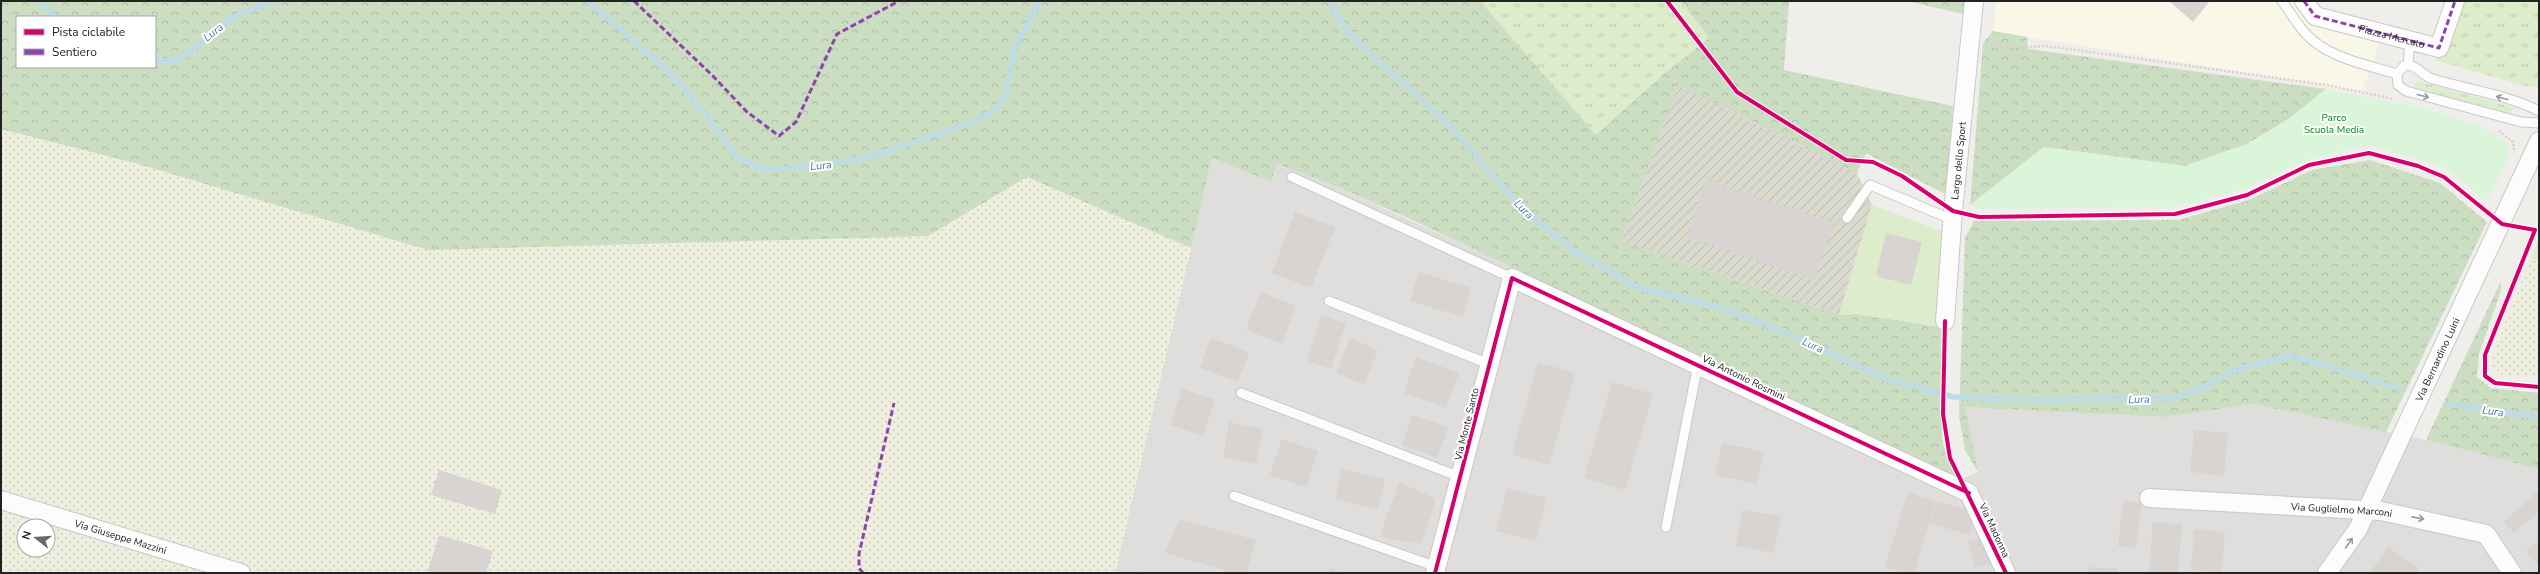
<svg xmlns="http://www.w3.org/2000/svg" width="2540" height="574" font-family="'Nunito Sans',sans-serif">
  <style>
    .residential { fill: #dfdedc }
    .education { fill: #f8f7e8 }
    .construction { fill: url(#construction-furrows) }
    .farmland { fill: url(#farmland-dots); fill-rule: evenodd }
    .grass { fill: url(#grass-tufts) }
    .forest { fill: url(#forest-crowns); fill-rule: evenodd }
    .park { fill: #daf5da }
    .garden { fill: #ddeccb }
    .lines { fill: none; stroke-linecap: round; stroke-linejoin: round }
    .stream { stroke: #bfdbe3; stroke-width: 5.5 }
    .building { fill: #d7d4d2 }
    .lane-casing { stroke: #c9c8c7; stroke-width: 11 }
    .street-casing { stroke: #c9c8c7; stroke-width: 20 }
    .path { stroke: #dccecd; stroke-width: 2.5; stroke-dasharray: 2 2; stroke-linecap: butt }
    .lane { stroke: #fdfcfc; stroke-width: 9 }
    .street { stroke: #fdfcfc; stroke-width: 18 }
    .quiet { stroke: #8e44ad; stroke-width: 3; stroke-dasharray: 6 3; stroke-linecap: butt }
    .cycleway-casing { stroke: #fff; stroke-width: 6 }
    .cycleway { stroke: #d6006c; stroke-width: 4 }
    .oneway { stroke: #9a9a9a }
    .labels { text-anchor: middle; stroke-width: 4; stroke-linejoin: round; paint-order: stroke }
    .street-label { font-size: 10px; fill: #222; stroke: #fff }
    .park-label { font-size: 10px; fill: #0c8416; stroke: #fff }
    .water-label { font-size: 11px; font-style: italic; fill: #4a7aab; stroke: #fff }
  </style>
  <defs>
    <pattern id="construction-furrows" width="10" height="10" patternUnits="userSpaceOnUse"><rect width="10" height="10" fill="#d9d9cd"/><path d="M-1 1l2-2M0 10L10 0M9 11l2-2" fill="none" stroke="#babab0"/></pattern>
    <pattern id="farmland-dots" width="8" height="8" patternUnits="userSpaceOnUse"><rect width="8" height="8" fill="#efefdf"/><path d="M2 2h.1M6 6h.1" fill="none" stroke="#cdcdbf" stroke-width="1.8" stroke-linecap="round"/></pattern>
    <pattern id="grass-tufts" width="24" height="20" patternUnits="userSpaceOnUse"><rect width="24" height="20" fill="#ddeccb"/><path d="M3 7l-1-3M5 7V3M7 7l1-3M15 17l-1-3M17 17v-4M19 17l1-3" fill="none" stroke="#bdcaae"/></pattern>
    <pattern id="forest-crowns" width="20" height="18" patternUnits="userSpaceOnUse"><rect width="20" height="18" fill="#cbdec1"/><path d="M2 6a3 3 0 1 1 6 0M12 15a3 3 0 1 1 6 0" fill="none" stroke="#aebea6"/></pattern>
  </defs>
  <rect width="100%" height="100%" fill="#f0eeeb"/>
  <path class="residential" d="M1212,158L1271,182L1277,164L1328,183L1490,257L1565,294L1959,480L1978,472L1964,407L2163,417L2254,404L2426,440L2539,469V573H1115Z"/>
  <path class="education" d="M1996,1H2304L2315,16L2382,34L2362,92L1993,31Z"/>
  <path class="construction" d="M1678,85L1857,173L1872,205L1839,315L1621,241Z"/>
  <path class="farmland" d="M1,129L135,163L928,236L1027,177L1191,248L1115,573H1ZM24,526H48V550H24Z
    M2531,258L2539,260V378L2495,374L2491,371L2492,357Z"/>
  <path class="grass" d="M1480,1H1681L1709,38L1665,73L1596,136Z
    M2455,1H2539V87L2525,86L2435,60Z
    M2418,81L2512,107L2514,108L2509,113L2416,88L2414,84Z"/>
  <path class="forest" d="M1,1H1480L1596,135L1665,73L1709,38L1681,1H1789L1784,70L1953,106L1947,195L1866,153L1857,173L1678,85L1621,241L1839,315L1858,314L1941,327L1942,437L1946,456L1959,480L1408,218L1328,183L1277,164L1271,182L1212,158L1191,248L1027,177L928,236L428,250L135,163L1,129ZM17,17H155V67H17Z
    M1906,1H1966L1964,14Z
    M1993,31L2027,37L2028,49L2326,89L2290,118L2247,144L2185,166L2044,147L1970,205L1983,43Z
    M2370,160L2440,183L2487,222L2386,432L2254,404L2163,417L1965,407L1978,472L1965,450L1959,416L1965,238L1974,221L2178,220L2249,200L2312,170Z
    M2501,281V290L2479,354L2477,377L2491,388L2539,393V469L2426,440Z"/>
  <path class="park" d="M2326,89C2382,101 2463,109 2509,144V158L2487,202L2446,168L2370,145L2309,159L2243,190L2175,207L1980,209L1970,205L2044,147L2185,166L2247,144L2290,118Z"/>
  <path class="garden" d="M1872,205L1946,233L1941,327L1858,314L1839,315Z
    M2539,239V260L2531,258Z"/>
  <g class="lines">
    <path class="stream" d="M41,1L55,17
      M588,1L665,69L695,101L737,157L757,167L781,169L839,163L880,154L975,121L994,110L1006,94L1015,47L1041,1
      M1331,1L1334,11L1355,40L1447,122L1523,210L1576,252L1639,288L1715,306L1787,333L1886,379L1954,397L2027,400L2173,398L2195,391L2235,370L2289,356L2322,364L2400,389
      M155,61L179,60L230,19L272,1
      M2447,404L2539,417"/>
  </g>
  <path class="building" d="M2169,1H2210L2193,22Z
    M1706,180L1834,223L1815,280L1687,237Z
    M1295,212L1335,227L1311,288L1272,273Z
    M1886,233L1922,242L1911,285L1876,276Z
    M1419,272L1471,288L1463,317L1410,301Z
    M1260,292L1296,306L1282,344L1246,330Z
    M1321,315L1346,323L1331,369L1307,361Z
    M1211,338L1249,352L1238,382L1200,368Z
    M1350,338L1378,350L1364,385L1336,373Z
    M1416,357L1459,373L1446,408L1404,393Z
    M1538,362L1575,373L1549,465L1512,455Z
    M1612,382L1653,394L1625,490L1584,478Z
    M1182,389L1215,400L1203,436L1170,425Z
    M1412,415L1448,427L1437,458L1402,445Z
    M1229,422L1262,429L1256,464L1223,457Z
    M2194,430L2228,433L2224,476L2190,472Z
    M1282,439L1318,451L1306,487L1270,475Z
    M1722,443L1764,452L1757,484L1715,475Z
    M1342,469L1385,479L1378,510L1335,499Z
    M439,470L502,490L495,514L431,495Z
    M1399,482L1436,499L1422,544L1380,537Z
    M1507,488L1547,498L1536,541L1496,531Z
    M2539,490V511L2514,533L2504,522Z
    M1908,492L1936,501L1914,573H1905L1885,567Z
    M1937,501L1976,513L1969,535L1930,523Z
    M2123,501L2142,503L2136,548L2118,546Z
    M1742,510L1781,516L1774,553L1736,546Z
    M1179,519L1256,540L1246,573H1234L1165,553Z
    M2153,522L2182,524L2178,573L2149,572Z
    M2194,529L2225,532L2222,572L2191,570Z
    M439,535L493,551L486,573H427Z
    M1984,537L1992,563L1975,568L1968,542Z
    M2539,541V567L2526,550Z
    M2388,547L2419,568L2416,573H2370Z
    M2089,567L2118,569L2117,573H2088Z
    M1330,568L1345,573H1328Z
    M1137,570L1147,573H1136Z"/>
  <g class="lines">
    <g class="lane-casing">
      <path id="lane" d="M2282,1C2290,12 2297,24 2306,34C2328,58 2367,65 2397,74
        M2408,65L2410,41
        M2539,111C2508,95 2466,89 2433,79C2421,76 2417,63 2404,66L2397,74L2398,85L2406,91L2521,122L2539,123
        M1292,177L1512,278
        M1847,218L1870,185L1953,220
        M1329,301L1489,364
        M1241,393L1460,477
        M1234,496L1437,567
        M1666,527L1698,364"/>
    </g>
    <g class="street-casing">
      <g id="street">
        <path id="s1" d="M2304,1L2315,16L2439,48L2455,1"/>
        <path id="s2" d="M1945,321L1953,211L1974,1"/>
        <path id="s3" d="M2149,498L2381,511L2486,534L2512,573"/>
        <path id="s4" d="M1,500L241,573"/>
        <path d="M1435,573L1512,278L1969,493L2006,573"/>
        <path id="s5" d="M2327,573L2358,529L2539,141"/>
      </g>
    </g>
    <path class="path" d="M1989,38C1998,54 2030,46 2047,46L2327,85L2394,99
      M2499,131L2513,142L2514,150"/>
    <use href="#lane" class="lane"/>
    <use href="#street" class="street"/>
    <path class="quiet" d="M634,1L712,75L746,111L779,136L796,122L837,34L899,1
      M2304,1L2315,16L2439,48L2455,1
      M863,573L859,568V554L894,403"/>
    <g class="cycleway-casing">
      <path id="cycleway" d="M1667,1L1737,92L1846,160L1873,162L1902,176L1953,211L1979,217L2175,214L2247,195L2309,165L2369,153L2418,166L2444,177L2502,224L2535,230L2485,355V376L2495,383L2539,387
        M1945,321L1943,414L1950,458L2006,573
        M1435,573L1512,278L1969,493"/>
    </g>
    <use href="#cycleway" class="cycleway"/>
  </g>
  <defs><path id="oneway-shaft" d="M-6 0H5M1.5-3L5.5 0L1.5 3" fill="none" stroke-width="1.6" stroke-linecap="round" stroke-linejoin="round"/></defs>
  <g class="oneway">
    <use href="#oneway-shaft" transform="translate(2423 96) rotate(15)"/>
    <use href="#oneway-shaft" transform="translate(2502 98) rotate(-165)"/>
    <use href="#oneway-shaft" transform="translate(2418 518) rotate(11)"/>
    <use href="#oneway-shaft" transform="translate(2349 543) rotate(-56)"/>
  </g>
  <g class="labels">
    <g class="street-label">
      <text dy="4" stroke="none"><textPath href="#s1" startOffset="98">Piazza Mercato</textPath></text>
      <text dy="4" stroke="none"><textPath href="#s2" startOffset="161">Largo dello Sport</textPath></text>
      <text dy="4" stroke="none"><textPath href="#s5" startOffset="241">Via Bernardino Luini</textPath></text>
      <text transform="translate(1744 377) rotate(26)" y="4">Via Antonio Rosmini</text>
      <text transform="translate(1466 424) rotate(-76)" y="4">Via Monte Santo</text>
      <text dy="4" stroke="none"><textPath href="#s3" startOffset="193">Via Guglielmo Marconi</textPath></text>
      <text transform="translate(1995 530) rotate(65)" y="4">Via Madonna</text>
      <text dy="4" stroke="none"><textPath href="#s4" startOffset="125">Via Giuseppe Mazzini</textPath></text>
    </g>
    <g class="park-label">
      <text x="2334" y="121">Parco<tspan x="2334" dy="12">Scuola Media</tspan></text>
    </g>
    <g class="water-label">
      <text transform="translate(213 32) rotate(-39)" y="4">Lura</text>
      <text transform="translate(821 165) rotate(-5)" y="4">Lura</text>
      <text transform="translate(1524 209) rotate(44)" y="4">Lura</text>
      <text transform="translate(1813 345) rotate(25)" y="4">Lura</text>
      <text transform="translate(2139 399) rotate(-1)" y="4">Lura</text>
      <text transform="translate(2493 411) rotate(8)" y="4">Lura</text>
    </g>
  </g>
  <rect width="2540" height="574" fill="none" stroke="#222222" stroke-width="4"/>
  <rect x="16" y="16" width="140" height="52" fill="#ffffff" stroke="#a7a7a7"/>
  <rect x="24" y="29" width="20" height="6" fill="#d6006c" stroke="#a7a7a7"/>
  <text x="52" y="36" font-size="12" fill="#222222">Pista ciclabile</text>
  <rect x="24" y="49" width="20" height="6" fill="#8e44ad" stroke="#a7a7a7"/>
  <text x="52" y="56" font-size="12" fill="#222222">Sentiero</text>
  <g transform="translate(36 538) rotate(287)"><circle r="19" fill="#ffffff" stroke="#a7a7a7"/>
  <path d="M0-3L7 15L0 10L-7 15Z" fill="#6a6968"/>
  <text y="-6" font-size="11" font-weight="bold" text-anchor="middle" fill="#222222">N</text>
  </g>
</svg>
